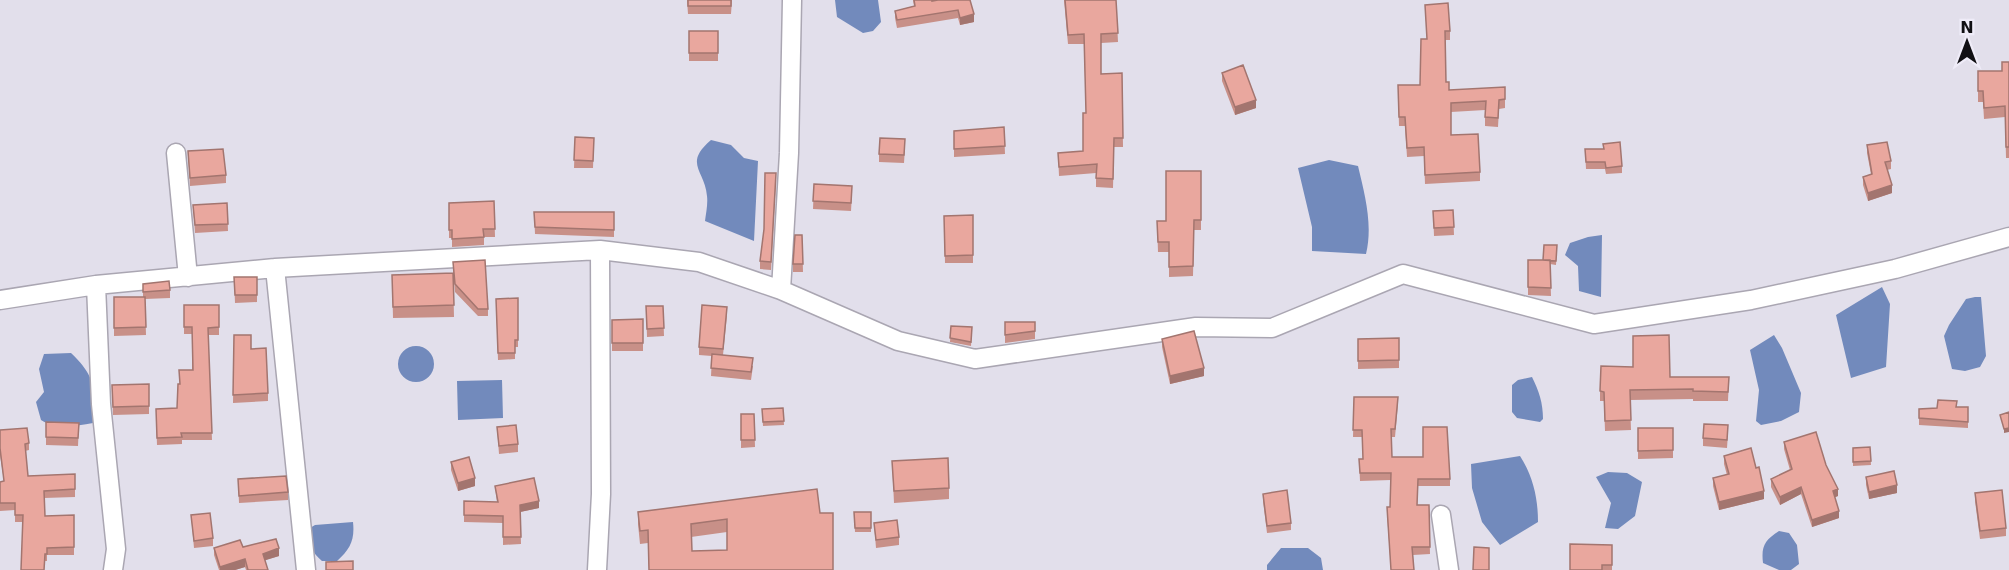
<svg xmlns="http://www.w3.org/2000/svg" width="2009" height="570" font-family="'DejaVu Sans',sans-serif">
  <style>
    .water { fill: #728abc }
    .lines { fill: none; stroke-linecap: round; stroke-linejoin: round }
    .street-casing { stroke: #aaa6b2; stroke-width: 21 }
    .street { stroke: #fff; stroke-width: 18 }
    .wall { fill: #c89088; fill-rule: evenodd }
    .shaded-wall { fill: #a3756f }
    .building { fill: #e9a79e; stroke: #a3756f; stroke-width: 1.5; fill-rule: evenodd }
  </style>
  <rect width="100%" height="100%" fill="#e2dfeb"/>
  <path class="water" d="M835,0H878L881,22L873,31L863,33L837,17Z
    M711,140L731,145L744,158L758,161L754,241L705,221C706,213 708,204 707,196C705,170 683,164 711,140Z
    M1329,160L1358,166C1365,195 1373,225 1366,254L1312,251V227L1298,168Z
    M1602,235L1601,297L1579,291L1578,266L1565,255L1570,243L1588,237Z
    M1882,287L1890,304L1886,367L1851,378L1836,315Z
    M1975,297H1981L1986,356L1980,367L1965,371L1952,369L1944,336L1949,325L1966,299Z
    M1774,335L1782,348L1801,393L1799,412L1781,421L1761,425L1756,421L1759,390L1750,350Z
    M398 364a18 18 0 1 1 36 0a18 18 0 1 1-36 0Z
    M71,353C97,378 95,389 93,423C75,426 57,430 41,420L36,402L44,392L39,369L44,354Z
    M1532,377C1539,391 1543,403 1543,419L1540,422L1517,418L1512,412V385L1518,380Z
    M502,380L503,418L458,420L457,381Z
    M1520,456C1533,476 1538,498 1538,522L1500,545L1482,522L1472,488L1471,464Z
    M1608,472L1627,473L1642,482L1635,516L1618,529L1605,528L1611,503L1596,477Z
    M353,522C355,540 350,549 337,561H322C309,549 309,545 310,528L315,525Z
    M1779,531L1789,533L1797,545L1799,564L1791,570H1779L1763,563C1761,546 1765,540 1779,531Z
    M1281,548H1308L1321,558L1323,570H1267V565Z"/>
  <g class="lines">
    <g class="street-casing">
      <path id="street" d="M176,153L188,277
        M275,268L306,570
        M96,285L101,404L116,549L113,570
        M781,290L789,153L792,0
        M0,300L96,285L275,268L600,250L699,262L781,290L898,341L975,359L1196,327L1272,328L1403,274L1594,324L1751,300L1895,269L2009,237
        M1441,515L1449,570
        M597,570L601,494L600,250"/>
    </g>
    <use href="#street" class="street"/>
  </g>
  <path class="wall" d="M687,0H732L731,14H688Z
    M913,0H932V1L970,0L974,22L960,25L958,18L897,28L895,18V11L914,6Z
    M1064,0H1116L1118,42L1101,43V74L1122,73L1123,147H1114L1113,188L1096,187V173L1059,176L1058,153L1083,151L1086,113L1084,44H1068Z
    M1425,5L1450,31V40H1445L1446,82L1449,90L1505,99V108L1499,109L1498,127L1485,126V110L1451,112V135L1480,172V181L1425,184L1424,156L1407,157L1405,126H1399L1398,85H1420L1427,39Z
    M689,31H718V61H689Z
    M2009,62V158H2006L2005,117L1984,119L1983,102H1978V71H2002Z
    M1222,73L1256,108L1235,115L1222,81Z
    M1004,127L1005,154L954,157V131Z
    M575,137L594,138L593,168H574Z
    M1867,145L1891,161V169L1887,170L1892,193L1868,201L1863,185V177L1871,174L1867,153Z
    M905,147L904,163L879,162V154Z
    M1585,149H1603L1622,166V173L1606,174L1605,169H1586Z
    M188,151L226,175V183L190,186Z
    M1201,171V230H1194L1193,276L1169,277V252H1158L1157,221H1166Z
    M776,181L771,270L760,269V261Z
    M814,184L852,194L851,211L813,209Z
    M494,201L495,237H484V245L452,247V238H449V203Z
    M227,203L228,231L195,233L193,205Z
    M1453,210L1454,235L1434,236L1433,211Z
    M534,212H614V237L535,234Z
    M973,215V263H945L944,216Z
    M802,235L803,272H793V264Z
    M1557,245L1556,265L1550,264L1551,296L1528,295V260H1543Z
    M453,269L488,309V316H478L455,292Z
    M453,273L454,317L393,318L392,275Z
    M234,277H257V302L235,303Z
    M143,284L170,290V298L145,299L146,335L114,336V297H143Z
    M518,298V347H515V359L498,360L496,299Z
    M184,305H219V335H208L212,440H182V444L157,445L156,417L177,408L192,370V334H184Z
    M646,306H663L664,336L647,337Z
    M727,315L723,355L753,366L751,380L711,376L712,356L699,355V347Z
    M643,319V351H612V320Z
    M1005,322H1035V339L1005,343Z
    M951,326L972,327L971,346L950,342Z
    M234,335L251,349L268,393V401L233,403Z
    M1399,338V368L1358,369V339Z
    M1162,339L1204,376L1170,384L1162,347Z
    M1670,377H1729L1728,401H1693V399L1630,400L1631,430L1605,431L1604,401H1600V391Z
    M149,384V414L113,415L112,385Z
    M1354,397L1398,404L1395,437H1392V457L1450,479V486H1418L1417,505H1429L1430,554L1413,555L1414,570H1391L1387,514V507H1390L1391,480L1360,481L1359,459H1363L1362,437H1353Z
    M1968,407V428L1919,425V409Z
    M783,408L784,425L763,426L762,409Z
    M741,414H754L755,447L741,448Z
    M46,422L79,423L78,446L46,445Z
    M497,427L518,444V452L499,454Z
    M1638,428H1673V458L1638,459Z
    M0,430L29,443V450L25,451L28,476L75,474V497L44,498L45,516L74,515V555H47V561H45L23,522H15V510L0,511V482L4,481L0,455Z
    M1728,433L1727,448L1703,446V438Z
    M1784,442L1826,465L1838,496L1835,497L1839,518L1812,527L1801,494L1780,505L1771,487V479L1790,470L1784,449Z
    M1870,447L1871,465L1853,466V448Z
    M1724,456L1764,499L1719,510L1713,486V478L1727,475L1724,464Z
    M892,461L949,488V499L894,503Z
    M451,462L475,486L458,491L451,470Z
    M1866,477L1897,493L1869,499L1866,485Z
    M238,479L288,492V500L239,503Z
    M495,486L539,508L520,512L521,544L503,545V523L464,522V501L497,502Z
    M1975,493L2006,528V536L1980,539L1975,501Z
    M1263,494L1291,523V530L1267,533L1263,501Z
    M638,512L820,513L833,570H649L648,543L640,544L638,524ZM727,532V550L692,551L691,537Z
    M854,512H871V532H855Z
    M191,515L213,538V546L194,548Z
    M874,523L899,537V545L876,548Z
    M1612,545V570H1570Z
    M243,547L279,556L265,560L268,570H246L245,567L235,570H219L214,555V548Z"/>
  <path class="shaded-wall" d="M974,14V22L960,25V18Z
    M1256,100V108L1235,115V107Z
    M1892,185V193L1868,201V193Z
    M1204,368V376L1170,384V376Z
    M2009,428V432L2004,433V429Z
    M475,478V486L458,491V483Z
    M1897,485V493L1869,499V492Z
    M1801,487V494L1780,505V497Z
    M1838,489V496L1833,498V491Z
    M1764,491V499L1719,510V502Z
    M539,501V508L520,512V505Z
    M1839,511V518L1812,527V520Z
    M279,548V556L263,561V554Z
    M245,559V567L235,570H220V567Z"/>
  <path class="building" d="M688,0H731V6H688Z
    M914,0H932V1L938,0H970L974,14L960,18L958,10L897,20L895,11L915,6Z
    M1065,0H1116L1118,33L1101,34V74L1122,73L1123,138H1114L1113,179L1096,178L1097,164L1059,167L1058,153L1083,151V113H1086L1084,34L1068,35Z
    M1448,3L1450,31H1445L1446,82H1449V90L1505,87V99L1499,100L1498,118L1485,117L1486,101L1451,103V135L1478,134L1480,172L1425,175L1424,147L1407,148L1405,117H1399L1398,85H1420L1421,39H1427L1425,5Z
    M689,31H718V53H689Z
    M2002,62H2009V147H2006L2005,106L1984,108L1983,91H1978V71H2002Z
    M1243,65L1256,100L1235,107L1222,73Z
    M1004,127L1005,146L954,149V131Z
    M575,137L594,138L593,161L574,160Z
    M880,138L905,139L904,155L879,154Z
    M1620,142L1622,166L1606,168L1605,162H1586L1585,149H1604L1603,144Z
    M1887,142L1891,161L1885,162L1892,185L1868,193L1863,177L1872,174L1867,145Z
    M223,149L226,175L190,178L188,151Z
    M1166,171H1201V220H1194L1193,266L1169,267V242H1158L1157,221H1166Z
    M765,173H776L771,262L760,261L764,229Z
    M814,184L852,186L851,203L813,201Z
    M494,201L495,229H483L484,237L452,239V230H449V203Z
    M227,203L228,224L195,225L193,205Z
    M1453,210L1454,227L1434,228L1433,211Z
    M534,212H614V230L535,227Z
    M973,215V255L945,256L944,216Z
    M795,235H802L803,264H793Z
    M1544,245H1557L1556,261L1543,260Z
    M485,260L488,309H478L455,284L453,262Z
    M1528,260H1550L1551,288L1528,287Z
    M453,273L454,305L393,307L392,275Z
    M234,277H257V295H235Z
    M169,281L170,290L143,292V284Z
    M114,297H145L146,327L114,328Z
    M518,298V340H515V353H498L496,299Z
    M184,305H219V327L208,328L212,433H181L182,437L157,438L156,409L177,408L178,384H180L179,370H193L192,327H184Z
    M702,305L727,307L723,349L699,347Z
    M646,306H663L664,328L647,329Z
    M643,319V343H612V320Z
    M1005,322H1035V331L1005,335Z
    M951,326L972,327L971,342L950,338Z
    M1194,331L1204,368L1170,376L1162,339Z
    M234,335H251V349L266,348L268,393L233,395Z
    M1669,335L1670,377H1729L1728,392L1693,391V389L1630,390L1631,420L1605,421L1604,392L1600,391L1601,366L1633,367V336Z
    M1399,338V360L1358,361V339Z
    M712,354L753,358L751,372L711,368Z
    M149,384V406L113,407L112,385Z
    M1354,397H1398L1395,429H1391L1392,457H1423V427H1447L1450,479H1418L1417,505H1429L1430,547H1412L1414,570H1391L1387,507H1390L1391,473H1360L1359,459H1363L1362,430H1353Z
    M1938,400L1957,401L1956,407H1968V422L1919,418V409L1937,408Z
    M783,408L784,421L763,422L762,409Z
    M2009,412V428L2004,429L2000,415Z
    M741,414H754L755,440H741Z
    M46,422L79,423L78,438L46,437Z
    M1704,424L1728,425L1727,440L1703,438Z
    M516,425L518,444L499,446L497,427Z
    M27,428L29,443L25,444L28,476L75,474V489L44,491L45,516L74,515V547L47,548V554H45L44,570H21L23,515H15V503H0V482L4,481L0,448V430Z
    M1638,428H1673V450L1638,451Z
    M1816,432L1826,465L1838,489L1833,491L1839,511L1812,520L1801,487L1780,497L1771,479L1792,469L1784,442Z
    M1870,447L1871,461L1853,462V448Z
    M1751,448L1756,468L1759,467L1764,491L1719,502L1713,478L1729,474L1724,456Z
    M469,457L475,478L458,483L451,462Z
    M948,458L949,488L894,491L892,461Z
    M1894,471L1897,485L1869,492L1866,477Z
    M286,476L288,492L239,496L238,479Z
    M534,478L539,501L520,505L521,537H503V516L464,515V501L498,502L495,486Z
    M817,489L820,513H833V570H649L648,530L640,531L638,512ZM727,519V550L692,551L691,524Z
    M1287,490L1291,523L1267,526L1263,494Z
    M2002,490L2006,528L1980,531L1975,493Z
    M854,512H871V528H855Z
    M210,513L213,538L194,541L191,515Z
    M897,520L899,537L876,540L874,523Z
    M276,539L279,548L263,554L268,570H248L245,559L220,567L214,548L240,540L243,547Z
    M1570,544L1612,545V565H1602V570H1570Z
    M1474,547L1489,548V570H1473Z
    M353,561V570H326V562Z"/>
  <g transform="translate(1967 42)" stroke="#efecf8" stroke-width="4.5" paint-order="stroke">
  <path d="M0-4.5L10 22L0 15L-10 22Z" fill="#111014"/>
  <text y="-9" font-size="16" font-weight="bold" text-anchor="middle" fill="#111014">N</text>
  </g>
</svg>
